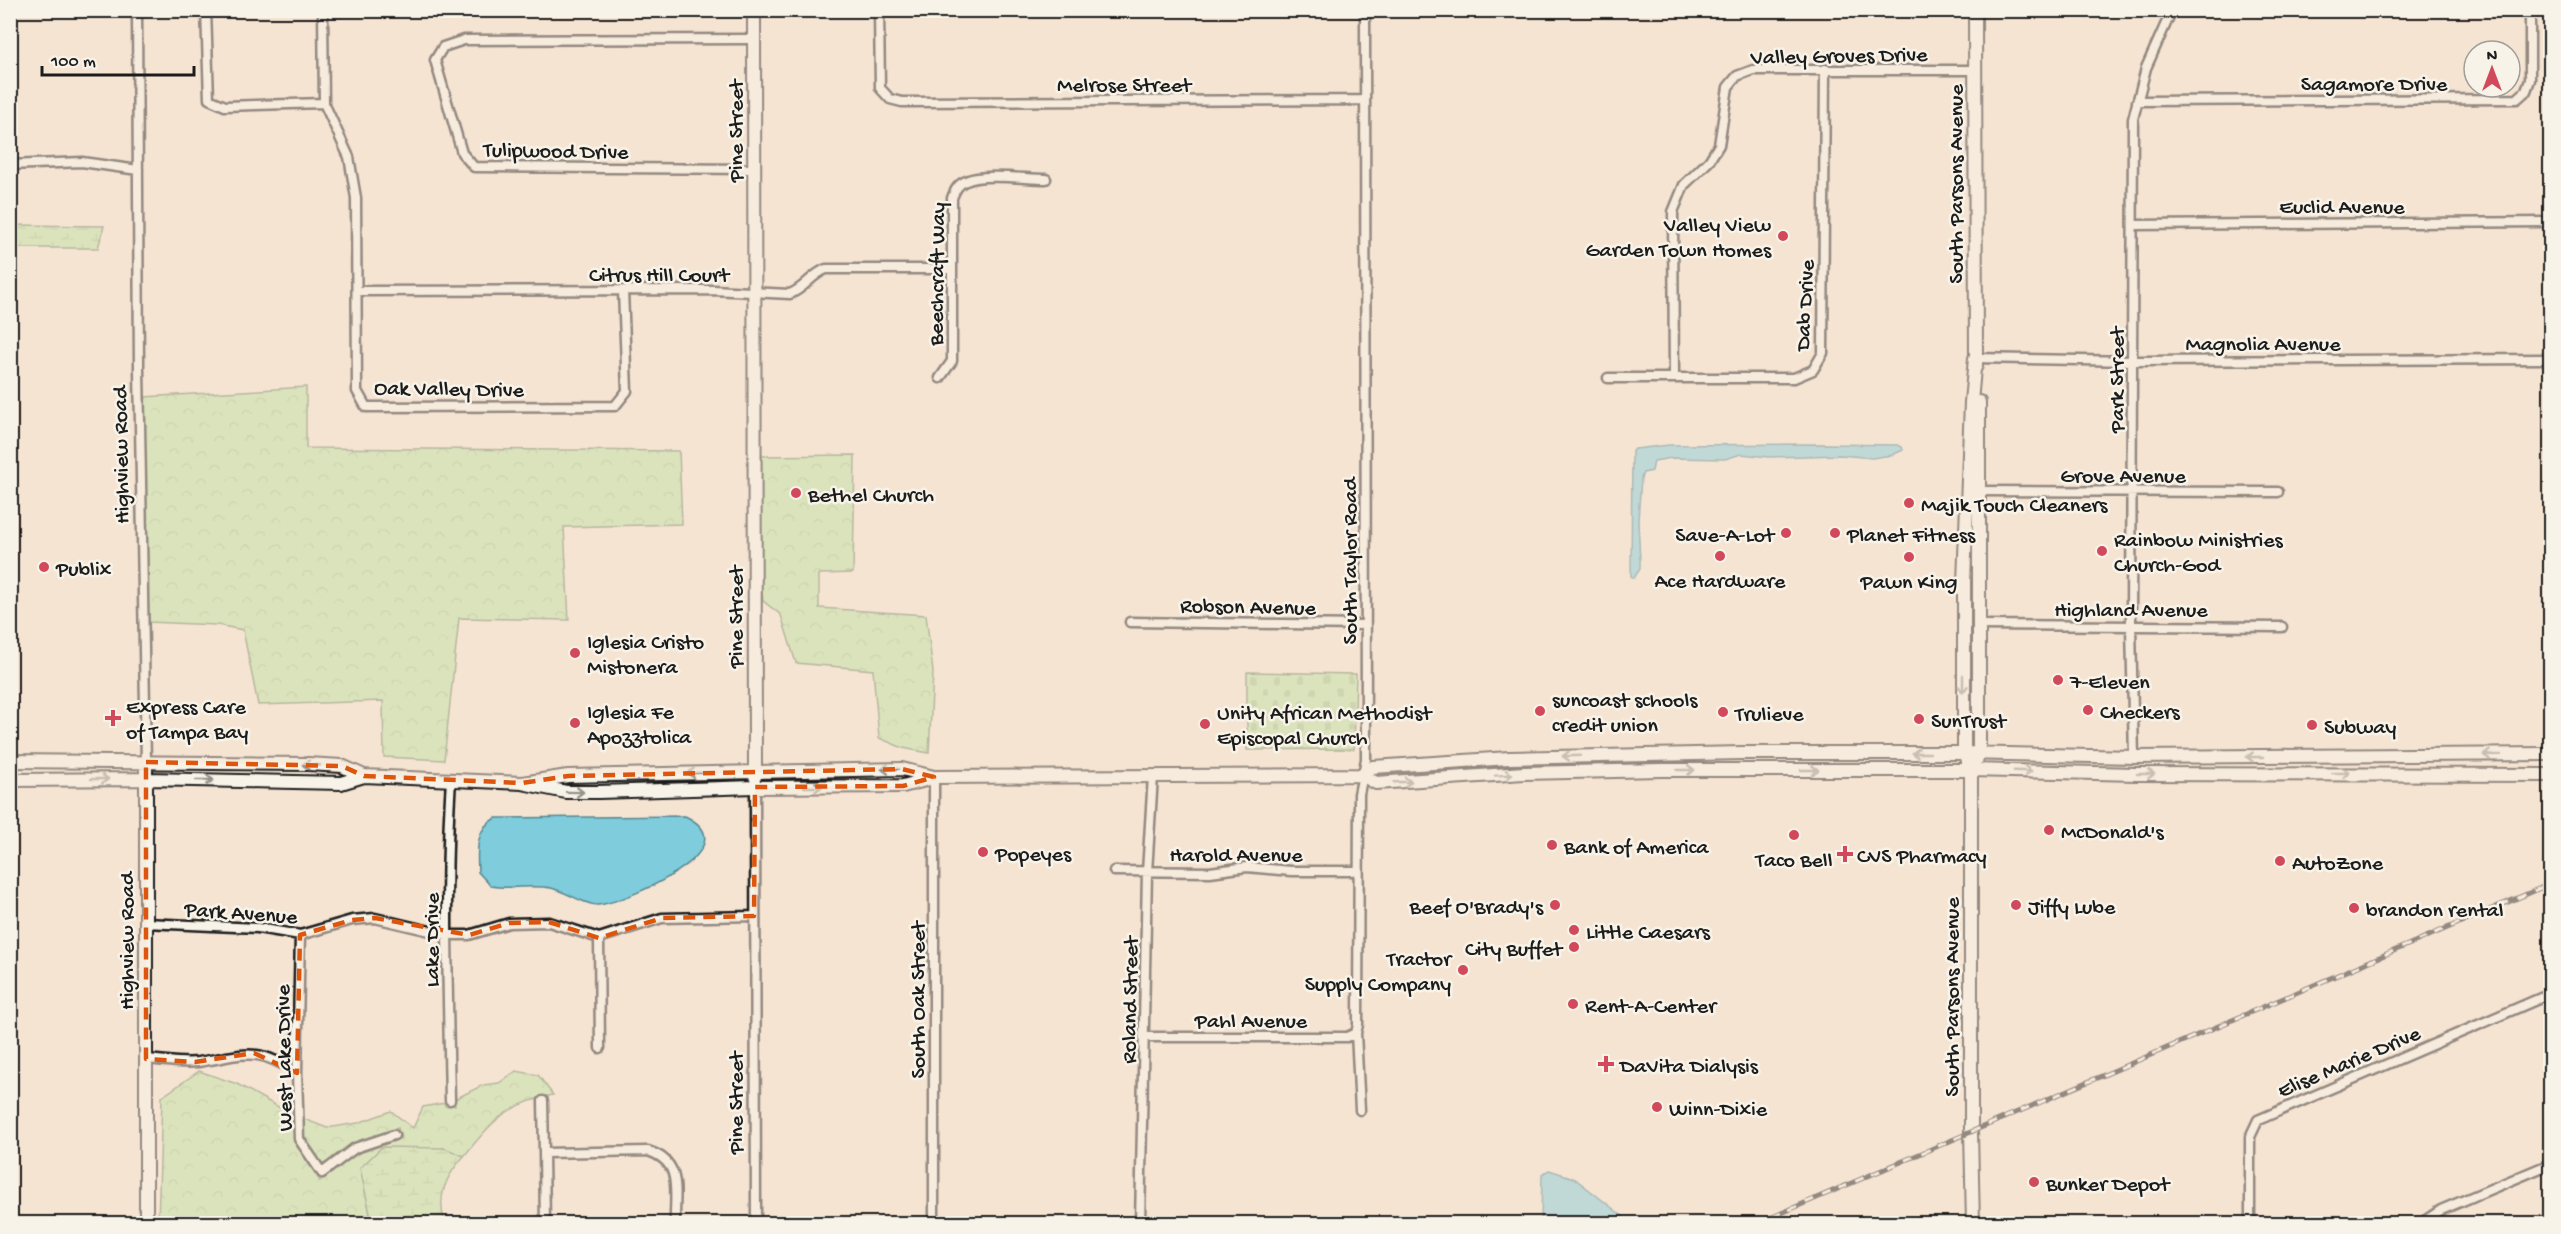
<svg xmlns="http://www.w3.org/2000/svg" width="2561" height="1234" font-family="'Gochi Hand',sans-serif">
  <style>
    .forest { fill: url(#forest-crowns); stroke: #6b805e; stroke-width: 1.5 }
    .wetland { fill: url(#wetland-marsh); stroke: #6b805e; stroke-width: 1.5 }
    .cemetery { fill: url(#cemetery-stones); stroke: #6b805e; stroke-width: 1.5 }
    .water { fill: #7eccdc; stroke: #57868f; stroke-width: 1.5 }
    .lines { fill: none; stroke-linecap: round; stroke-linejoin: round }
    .street-casing { stroke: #1c1c1c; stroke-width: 13 }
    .secondary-casing { stroke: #1c1c1c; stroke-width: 16 }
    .street { stroke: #f7f3e8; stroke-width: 8 }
    .secondary { stroke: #f7f3e8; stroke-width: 12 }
    .rail-casing { stroke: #1c1c1c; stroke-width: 5 }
    .rail { stroke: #f7f3e8; stroke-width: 3; stroke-dasharray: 9; stroke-linecap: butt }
    .oneway { stroke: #94928c }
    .marked { fill: none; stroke: #de560d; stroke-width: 4.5; stroke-dasharray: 12 8; stroke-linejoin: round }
    .poi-dot { fill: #d1495b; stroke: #f7f3e8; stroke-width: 2 }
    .labels { text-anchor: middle; stroke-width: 5; stroke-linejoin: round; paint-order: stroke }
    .street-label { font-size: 22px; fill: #1c1c1c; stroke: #f7f3e8 }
    .poi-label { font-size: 22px; fill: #1c1c1c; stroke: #f7f3e8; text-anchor: start }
  </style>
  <defs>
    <pattern id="forest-crowns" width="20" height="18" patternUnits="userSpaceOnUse" patternTransform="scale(1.5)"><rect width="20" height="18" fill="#bae3a0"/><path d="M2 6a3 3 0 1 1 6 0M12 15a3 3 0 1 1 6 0" fill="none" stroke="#9fc289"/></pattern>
    <pattern id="wetland-marsh" width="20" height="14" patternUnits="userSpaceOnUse" patternTransform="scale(1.5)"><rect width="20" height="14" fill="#bae3a0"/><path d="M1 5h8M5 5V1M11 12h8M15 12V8" fill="none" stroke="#9fc289"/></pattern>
    <pattern id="cemetery-stones" width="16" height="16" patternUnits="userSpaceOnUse" patternTransform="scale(1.5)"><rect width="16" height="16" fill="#bae3a0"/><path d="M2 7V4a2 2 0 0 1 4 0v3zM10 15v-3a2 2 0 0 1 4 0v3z" fill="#9fc289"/></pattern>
  </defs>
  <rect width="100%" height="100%" fill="#f6e4d3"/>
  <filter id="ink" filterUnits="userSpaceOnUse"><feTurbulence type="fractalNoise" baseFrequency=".0167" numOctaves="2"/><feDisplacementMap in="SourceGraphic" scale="12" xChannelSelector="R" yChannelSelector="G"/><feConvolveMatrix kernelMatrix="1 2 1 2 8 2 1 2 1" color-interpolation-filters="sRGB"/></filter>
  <g filter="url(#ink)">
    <path class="forest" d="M306,387V448L679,451L682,524L564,527L569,620L459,618L444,760L384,757L383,701L258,705L243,630L217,625L148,622L144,397Z
      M855,455L853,573L819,574V608L926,615L933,672L929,753L903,748L879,738L873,670L796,663L781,615L763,601L761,583V456Z
      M199,1071L237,1084L293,1115L295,1142L320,1181L357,1154L401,1138L398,1128L353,1143L323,1165L304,1137V1119L327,1128L358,1123L391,1111L413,1128L423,1107L445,1103V1106L455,1105V1099L483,1085L499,1083L516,1071L538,1075L553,1095C505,1105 494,1120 464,1156L444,1148L360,1168L370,1213L364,1223L158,1224L162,1097Z"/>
    <path class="wetland" d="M11,225L104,226L98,248H11Z
      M382,1147L444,1148L464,1156C446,1176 436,1197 445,1223H364L370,1213L360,1168Z"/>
    <path class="cemetery" d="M1247,672L1356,674L1354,749L1247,750Z"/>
    <path class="water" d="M1823,444L1898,445L1902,447L1903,450L1892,455L1872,458L1841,455L1768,457L1741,454L1725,459L1672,458L1654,461L1652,471L1643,473L1641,478L1638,520L1640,561V569L1634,578L1631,576L1632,451L1635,449L1669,445Z
      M685,816C753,848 626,902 598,905C586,906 565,891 551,888C531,884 510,890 491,886L478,872C477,852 475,827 496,818Z
      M1549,1170L1574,1178L1625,1218L1624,1223H1541L1542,1174Z"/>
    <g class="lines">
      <g class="street-casing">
        <path id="street" d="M137,10L139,369L146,762
          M206,10L209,99L225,106L324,103
          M323,10L324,103L349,157L356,198L357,391L366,407L615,406L627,391L623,291
          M879,10L880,88L890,99L902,102L1365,100
          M754,39L464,40L443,47L435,60L462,153L474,167L755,169
          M2137,101L2517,99L2526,91L2530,80V10
          M10,165L82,162L138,170
          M2133,225L2550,222
          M358,291L713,290L790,294C805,288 811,275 826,269H952
          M1975,358L2133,361L2550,359
          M940,378L952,361V198C955,190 958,184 966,181C985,173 1025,179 1046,179
          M1608,378H1794L1813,370L1823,353L1825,69
          M1674,378L1673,212L1684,185L1709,161L1719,145L1728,87L1737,76L1753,70H1975
          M1974,491L2278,492
          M1130,622L1366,625
          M1981,625L2282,627
          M2134,757L2131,627L2133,119L2146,68L2172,10
          M934,777V1224
          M755,787L756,1224
          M1114,871L1210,872L1247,867L1291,871H1358
          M145,923L258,928L300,935L352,920L375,918L447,935H469L509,923L549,922L599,938L662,918L754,916
          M300,935L297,1073L299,1139L322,1173L355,1148L394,1135
          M599,938L600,1048
          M1146,1037H1347L1356,1033
          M146,1059C162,1060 181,1064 198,1062C245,1055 254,1045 297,1073
          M450,1100C448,993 444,886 451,780
          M543,1101L544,1153
          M1360,1110L1356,1033L1358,1025L1359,794L1366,759L1365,10
          M545,1224L544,1153L648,1151C684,1162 674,1193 675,1224
          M1140,1224L1147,872L1153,776
          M2250,1224V1137L2258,1120L2550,994
          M2420,1224L2441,1210L2550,1164"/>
      </g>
      <g class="secondary-casing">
        <path id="secondary" d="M754,10L755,777
          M1975,10L1976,366
          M1977,759L1979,753V402
          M10,761L308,764L342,766L364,776
          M1362,775L1373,767L1509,758L1742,753H1964L2134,757L2550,754
          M10,780L147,779L341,783L364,776L522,783L566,792H599L755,787L903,786L933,778
          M522,783L568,776L902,769L934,777L1362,775L1376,783L1524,773L1661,770H1971L2136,774L2550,775
          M146,1224V762
          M1973,1224L1971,1131V770L1964,753V582L1971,402L1975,358"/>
      </g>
      <use href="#street" class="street"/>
      <use href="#secondary" class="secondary"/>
      <g class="rail-casing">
        <path id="rail" d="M1756,1224L2550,884"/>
      </g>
      <use href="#rail" class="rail"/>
    </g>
    <defs><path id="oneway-shaft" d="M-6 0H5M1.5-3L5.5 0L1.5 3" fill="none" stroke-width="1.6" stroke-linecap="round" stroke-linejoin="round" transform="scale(1.5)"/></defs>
    <g class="oneway">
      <use href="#oneway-shaft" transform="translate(1963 684) rotate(90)"/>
      <use href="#oneway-shaft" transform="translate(1921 753) rotate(180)"/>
      <use href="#oneway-shaft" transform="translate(2492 755) rotate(179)"/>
      <use href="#oneway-shaft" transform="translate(1571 756) rotate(178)"/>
      <use href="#oneway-shaft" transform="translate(2255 757) rotate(180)"/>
      <use href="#oneway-shaft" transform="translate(311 765) rotate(-178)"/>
      <use href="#oneway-shaft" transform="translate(890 769) rotate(179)"/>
      <use href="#oneway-shaft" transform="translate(1686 770)"/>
      <use href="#oneway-shaft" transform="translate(1810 770)"/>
      <use href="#oneway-shaft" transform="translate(2023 771) rotate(2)"/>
      <use href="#oneway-shaft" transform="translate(696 773) rotate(178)"/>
      <use href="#oneway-shaft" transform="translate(2341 773)"/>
      <use href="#oneway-shaft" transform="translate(2146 774)"/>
      <use href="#oneway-shaft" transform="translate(1504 775) rotate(-4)"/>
      <use href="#oneway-shaft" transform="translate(100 779)"/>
      <use href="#oneway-shaft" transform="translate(205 780)"/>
      <use href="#oneway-shaft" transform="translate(1403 782) rotate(-2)"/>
      <use href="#oneway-shaft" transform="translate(813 787)"/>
      <use href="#oneway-shaft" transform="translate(575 792) rotate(1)"/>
    </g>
  </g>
  <path d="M0 0H2561V1234H0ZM146,762L342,766L364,776L522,783L568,776L902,769L934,777L903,786L755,787L754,916L662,918L599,938L549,922L509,923L469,935L375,918L352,920L300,935L297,1073L254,1053L195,1062L146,1059Z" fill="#f6e4d3" fill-opacity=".55" fill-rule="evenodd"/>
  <path class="marked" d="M146,762L342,766L364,776L522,783L568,776L902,769L934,777L903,786L755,787L754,916L662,918L599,938L549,922L509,923L469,935L375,918L352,920L300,935L297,1073L254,1053L195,1062L146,1059Z"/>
  <g class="poi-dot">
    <circle cx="1783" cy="236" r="6"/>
    <circle cx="796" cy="493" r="6"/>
    <circle cx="1909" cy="503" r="6"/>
    <circle cx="1786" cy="533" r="6"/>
    <circle cx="1835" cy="533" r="6"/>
    <circle cx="2102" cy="551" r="6"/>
    <circle cx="1720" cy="556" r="6"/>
    <circle cx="1909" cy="557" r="6"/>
    <circle cx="44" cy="567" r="6"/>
    <circle cx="575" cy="653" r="6"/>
    <circle cx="2058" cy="680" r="6"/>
    <circle cx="2088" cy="710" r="6"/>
    <circle cx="1540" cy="711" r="6"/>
    <circle cx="1723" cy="712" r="6"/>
    <path d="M110 709h6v6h6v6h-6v6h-6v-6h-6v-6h6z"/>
    <circle cx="1919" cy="719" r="6"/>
    <circle cx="575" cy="723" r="6"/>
    <circle cx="1205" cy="724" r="6"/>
    <circle cx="2312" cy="725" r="6"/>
    <circle cx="2049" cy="830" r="6"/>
    <circle cx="1794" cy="835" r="6"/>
    <circle cx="1552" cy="845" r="6"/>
    <circle cx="983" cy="852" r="6"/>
    <path d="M1842 845h6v6h6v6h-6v6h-6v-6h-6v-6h6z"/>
    <circle cx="2280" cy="861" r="6"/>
    <circle cx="1555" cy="905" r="6"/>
    <circle cx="2016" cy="905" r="6"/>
    <circle cx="2354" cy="908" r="6"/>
    <circle cx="1574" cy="930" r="6"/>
    <circle cx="1574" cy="947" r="6"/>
    <circle cx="1463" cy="970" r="6"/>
    <circle cx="1573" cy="1004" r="6"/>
    <path d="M1603 1055h6v6h6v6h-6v6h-6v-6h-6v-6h6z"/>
    <circle cx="1657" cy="1107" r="6"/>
    <circle cx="2034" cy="1182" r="6"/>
  </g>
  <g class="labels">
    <g class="street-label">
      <text transform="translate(1839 54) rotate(-1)" y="8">Valley Groves Drive</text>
      <text x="2374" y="90">Sagamore Drive</text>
      <text x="1124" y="91">Melrose Street</text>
      <text transform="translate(734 131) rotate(-90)" y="8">Pine Street</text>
      <text transform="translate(556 149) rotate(1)" y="8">Tulipwood Drive</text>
      <text transform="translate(1954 184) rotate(-90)" y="8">South Parsons Avenue</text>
      <text x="2342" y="213">Euclid Avenue</text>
      <text x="659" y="281">Citrus Hill Court</text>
      <text transform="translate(935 274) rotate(-89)" y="8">Beechcraft Way</text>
      <text transform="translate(1803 305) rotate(-87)" y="8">Dab Drive</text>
      <text x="2263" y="350">Magnolia Avenue</text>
      <text transform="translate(2115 380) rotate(-90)" y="8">Park Street</text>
      <text transform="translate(449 387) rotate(1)" y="8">Oak Valley Drive</text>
      <text transform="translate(119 455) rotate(-91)" y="8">Highview Road</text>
      <text x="2123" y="482">Grove Avenue</text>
      <text transform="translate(1348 561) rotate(-90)" y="8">South Taylor Road</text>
      <text transform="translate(1248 605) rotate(1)" y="8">Robson Avenue</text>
      <text x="2131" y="616">Highland Avenue</text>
      <text transform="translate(734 617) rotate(-90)" y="8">Pine Street</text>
      <text x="1236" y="861">Harold Avenue</text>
      <text transform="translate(241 911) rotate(4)" y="8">Park Avenue</text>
      <text transform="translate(430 940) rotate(-90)" y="8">Lake Drive</text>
      <text transform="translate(125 941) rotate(-90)" y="8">Highview Road</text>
      <text transform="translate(1950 997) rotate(-90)" y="8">South Parsons Avenue</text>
      <text transform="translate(916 1000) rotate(-90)" y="8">South Oak Street</text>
      <text transform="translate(1128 1000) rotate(-89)" y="8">Roland Street</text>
      <text x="1251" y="1027">Pahl Avenue</text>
      <text transform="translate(282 1058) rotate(-91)" y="8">West Lake Drive</text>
      <text transform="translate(2348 1060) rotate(-23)" y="8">Elise Marie Drive</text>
      <text transform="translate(734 1103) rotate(-90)" y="8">Pine Street</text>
    </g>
    <g class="poi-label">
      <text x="1771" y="231" text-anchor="end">Valley View<tspan x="1771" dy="25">Garden Town Homes</tspan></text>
      <text x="808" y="501">Bethel Church</text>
      <text x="1921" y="511">Majik Touch Cleaners</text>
      <text x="1774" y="541" text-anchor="end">Save-A-Lot</text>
      <text x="1847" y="541">Planet Fitness</text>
      <text x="2114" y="546">Rainbow Ministries<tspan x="2114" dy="25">Church-God</tspan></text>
      <text x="56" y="575">Publix</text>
      <text x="1720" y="587" text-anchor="middle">Ace Hardware</text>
      <text x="1909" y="588" text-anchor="middle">Pawn King</text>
      <text x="587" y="648">Iglesia Cristo<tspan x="587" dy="25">Mistonera</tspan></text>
      <text x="2070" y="688">7-Eleven</text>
      <text x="1552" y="706">suncoast schools<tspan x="1552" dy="25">credit union</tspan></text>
      <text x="126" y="713">Express Care<tspan x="126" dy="25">of Tampa Bay</tspan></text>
      <text x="587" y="718">Iglesia Fe<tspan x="587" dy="25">Apozztolica</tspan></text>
      <text x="2100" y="718">Checkers</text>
      <text x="1217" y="719">Unity African Methodist<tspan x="1217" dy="25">Episcopal Church</tspan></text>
      <text x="1735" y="720">Trulieve</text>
      <text x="1931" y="727">SunTrust</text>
      <text x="2324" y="733">Subway</text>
      <text x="2061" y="838">McDonald's</text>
      <text x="1564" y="853">Bank of America</text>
      <text x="995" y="860">Popeyes</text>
      <text x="1857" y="862">CVS Pharmacy</text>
      <text x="1794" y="866" text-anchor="middle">Taco Bell</text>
      <text x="2292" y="869">AutoZone</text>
      <text x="1543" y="913" text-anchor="end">Beef O'Brady's</text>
      <text x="2028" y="913">Jiffy Lube</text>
      <text x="2366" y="916">brandon rental</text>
      <text x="1586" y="938">Little Caesars</text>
      <text x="1562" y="955" text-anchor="end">City Buffet</text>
      <text x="1451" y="965" text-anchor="end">Tractor<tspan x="1451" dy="25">Supply Company</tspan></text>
      <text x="1585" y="1012">Rent-A-Center</text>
      <text x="1620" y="1072">DaVita Dialysis</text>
      <text x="1669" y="1115">Winn-Dixie</text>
      <text x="2046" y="1190">Bunker Depot</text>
    </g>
  </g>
  <rect width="2561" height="1234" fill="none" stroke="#f7f3e8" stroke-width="36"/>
  <rect x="18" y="18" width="2525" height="1198" fill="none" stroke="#1c1c1c" stroke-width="2" filter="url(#ink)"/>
  <g transform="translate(2492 69)"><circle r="28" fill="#f7f3e8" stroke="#9f9d96" stroke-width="1.5"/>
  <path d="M0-4.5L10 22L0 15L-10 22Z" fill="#d1495b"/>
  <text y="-9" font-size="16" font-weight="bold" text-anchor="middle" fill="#1c1c1c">N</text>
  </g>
  <path d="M42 66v9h152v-9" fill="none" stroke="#1c1c1c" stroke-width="3"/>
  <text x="51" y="66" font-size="18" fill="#1c1c1c" stroke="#f7f3e8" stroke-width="4.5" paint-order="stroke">100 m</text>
</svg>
